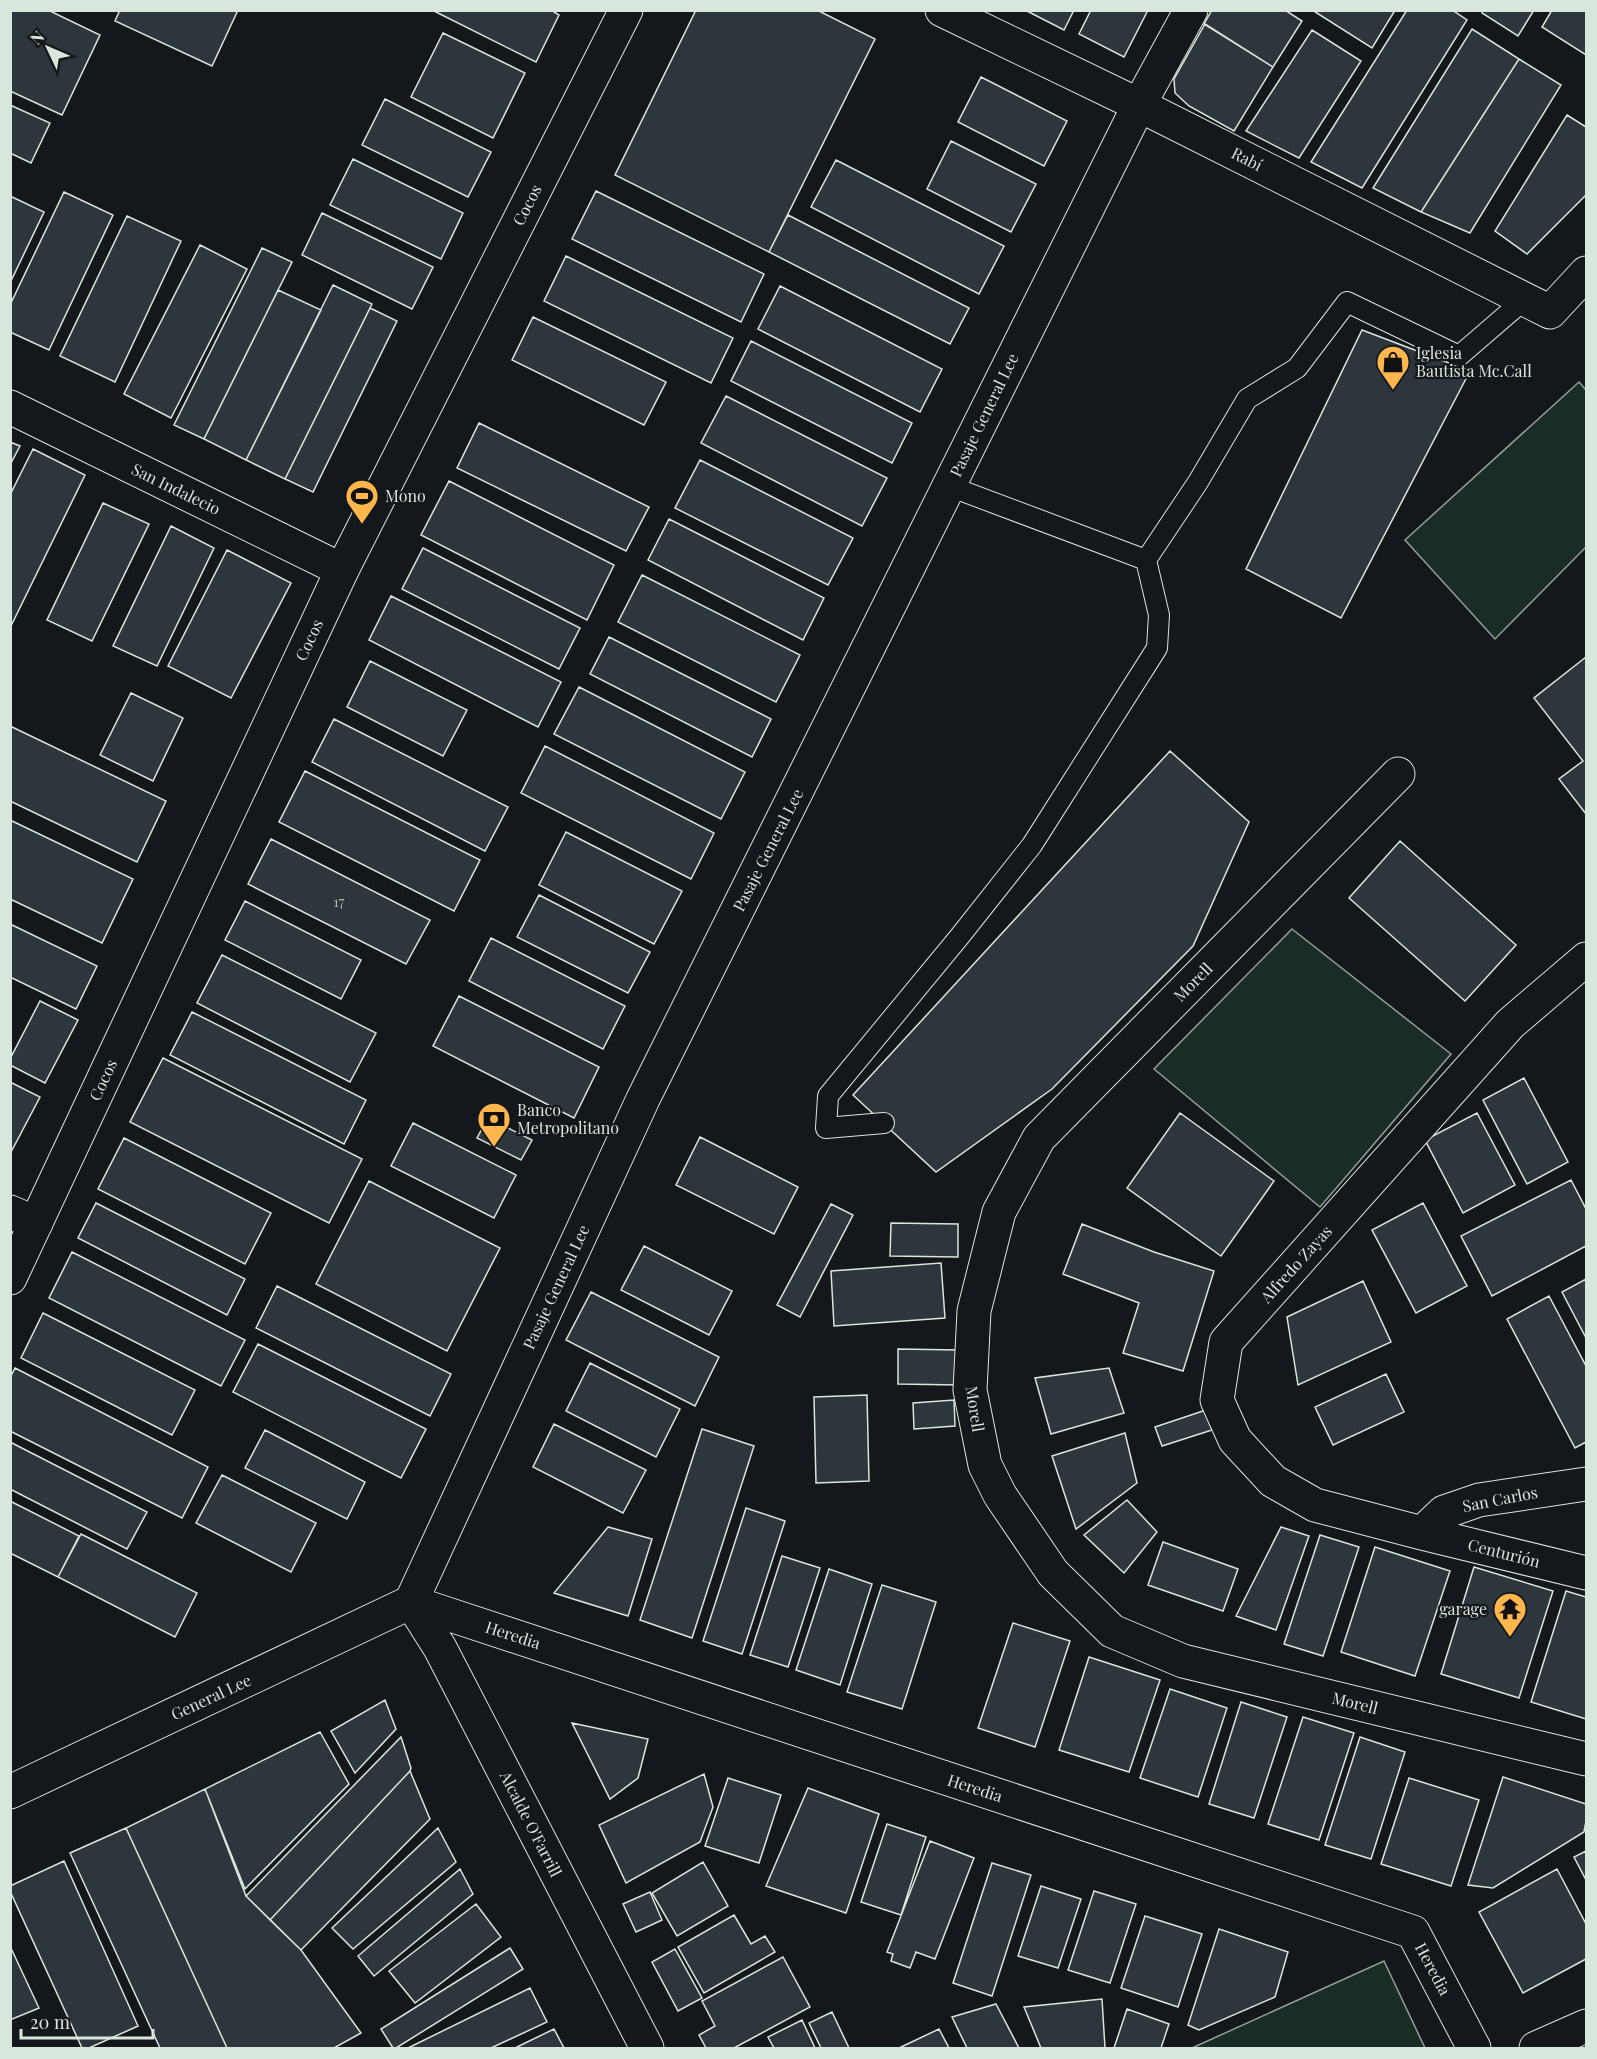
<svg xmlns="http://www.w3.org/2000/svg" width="1597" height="2059" font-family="'Playfair Display',serif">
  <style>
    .green { fill: #1a2d24; stroke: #939e99; stroke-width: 1.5 }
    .building { fill: #2c363c; stroke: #d8e6dc; stroke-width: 1.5 }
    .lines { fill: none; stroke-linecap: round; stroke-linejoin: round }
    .lane-casing { stroke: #d8e6dc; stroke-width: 22 }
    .street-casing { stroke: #d8e6dc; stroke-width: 35 }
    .secondary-casing { stroke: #d8e6dc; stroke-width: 35 }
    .lane { stroke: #14181c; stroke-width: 20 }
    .street { stroke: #14181c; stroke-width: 33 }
    .secondary { stroke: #14181c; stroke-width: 33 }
    .labels { text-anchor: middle; stroke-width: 4.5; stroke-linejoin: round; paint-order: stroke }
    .number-label { font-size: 14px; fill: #adbab4 }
    .street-label { font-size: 16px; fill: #d8e6dc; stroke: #14181c }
    .poi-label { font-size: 16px; fill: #d8e6dc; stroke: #14181c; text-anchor: start }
  </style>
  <rect width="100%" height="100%" fill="#14181c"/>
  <path class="green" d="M1579,382L1586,390V547L1495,639L1405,540Z
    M1292,929L1451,1054L1320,1207L1154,1069Z
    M1384,1961L1425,2048H1192Z"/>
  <path class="building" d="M10,10H48L100,35L62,115L10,91Z
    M120,10H238L212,66L115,21Z
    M432,10H551L559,15L536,62Z
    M696,10H817L875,39L769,252L615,175Z
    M1025,10H1074L1064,30Z
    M1091,10H1148L1124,57L1079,34Z
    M1212,10H1285L1302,21L1273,67L1204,24Z
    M1312,10H1393L1394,12L1372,48Z
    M1407,10H1452L1467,20L1362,188L1311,162Z
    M1483,10H1534L1518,36L1482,13Z
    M1552,10H1586V55L1542,27Z
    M1205,24L1273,67L1234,131L1189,106L1175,93L1174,79Z
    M1472,29L1519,59L1421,212L1373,188Z
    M1312,30L1361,61L1299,158L1246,131Z
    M443,33L525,73L493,138L411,97Z
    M1519,59L1561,85L1470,233L1421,212Z
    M981,77L1067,121L1044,166L958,122Z
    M385,99L491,152L468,197L362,145Z
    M10,105L50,123L31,163L10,153Z
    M1567,115L1586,127V195L1527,254L1495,231Z
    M951,141L1036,184L1011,232L927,189Z
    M353,159L463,213L441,259L330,205Z
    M836,160L1004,246L979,294L811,207Z
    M596,191L764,274L741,322L572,239Z
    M64,192L113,215L49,350L10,332V305Z
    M10,196L44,212L10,283Z
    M322,213L433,267L412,309L302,255Z
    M788,215L969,308L950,344L769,252Z
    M127,216L181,241L115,382L60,356Z
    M200,245L247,269L171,418L124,394Z
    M262,248L292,262L204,439L174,425Z
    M566,256L733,338L711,383L544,301Z
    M333,285L372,304L285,479L246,460Z
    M780,286L942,369L920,412L758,329Z
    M278,290L321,310L246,460L204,439Z
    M370,308L397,321L313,492L285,479Z
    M533,317L666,382L644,425L512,360Z
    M1362,330L1470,371L1341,618L1246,569Z
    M751,341L912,423L892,463L731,381Z
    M726,396L887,478L862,526L701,443Z
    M479,423L649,507L626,551L457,468Z
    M10,442L20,446L10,465Z
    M33,449L85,475L10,628V495Z
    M700,460L853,538L828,585L675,508Z
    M449,481L614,565L587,620L421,535Z
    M103,503L149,524L92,641L47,620Z
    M669,519L824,598L803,640L648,560Z
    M171,526L214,548L157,666L113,646Z
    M423,548L580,628L559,669L402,589Z
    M227,550L291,583L231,698L168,666Z
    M642,575L800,655L776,702L618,622Z
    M391,596L561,682L538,727L369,640Z
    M609,637L771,719L752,757L590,674Z
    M1586,657V814L1559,779L1583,761L1534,698Z
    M370,661L467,710L443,756L347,707Z
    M579,687L745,772L721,819L554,734Z
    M131,693L183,718L153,781L100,755Z
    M334,719L508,807L485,851L312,762Z
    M10,726L166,801L137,862L10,801Z
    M545,746L714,833L691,879L521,793Z
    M1170,751L1249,822L1193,946L1052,1089L936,1172L853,1095Z
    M305,771L480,860L454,911L279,822Z
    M10,820L133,879L102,943L10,899Z
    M566,832L682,891L654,944L539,885Z
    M271,839L430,920L406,964L248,884Z
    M1400,841L1516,945L1465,1001L1349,898Z
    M539,895L650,952L628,993L517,937Z
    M245,901L361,960L341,999L225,940Z
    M10,924L97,966L76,1009L10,977Z
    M491,938L625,1006L603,1049L469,981Z
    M222,955L376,1033L350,1082L197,1003Z
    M459,996L599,1067L574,1118L433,1046Z
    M40,1001L78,1020L45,1083L10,1065V1059Z
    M192,1012L366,1100L344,1144L170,1055Z
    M163,1058L362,1159L329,1223L130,1122Z
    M1524,1078L1568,1162L1527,1184L1483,1100Z
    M10,1082L40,1097L10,1154Z
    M1180,1113L1274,1181L1221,1256L1127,1188Z
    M1477,1113L1515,1185L1463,1213L1425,1140Z
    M488,1118L532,1140L521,1160L477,1138Z
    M413,1123L516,1175L494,1218L391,1166Z
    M700,1137L798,1187L774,1234L676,1185Z
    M124,1138L271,1213L245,1264L98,1189Z
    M1571,1180L1586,1209V1246L1492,1296L1461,1236Z
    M369,1181L500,1248L447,1351L316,1284Z
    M96,1203L245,1279L227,1315L78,1238Z
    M1423,1203L1467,1286L1416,1313L1372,1230Z
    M831,1204L853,1215L800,1317L777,1305Z
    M891,1223L958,1224V1257L890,1256Z
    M1082,1224L1154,1252L1214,1271L1183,1371L1123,1353L1139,1303L1063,1274Z
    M644,1246L732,1291L709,1335L621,1290Z
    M72,1252L245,1340L221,1386L49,1298Z
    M941,1263L945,1318L834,1326L831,1271Z
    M1586,1279V1338L1562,1292Z
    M1363,1281L1391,1342L1298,1385L1287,1317Z
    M277,1286L451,1374L430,1416L256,1328Z
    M591,1292L719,1357L695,1406L566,1340Z
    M1549,1296L1586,1366V1442L1575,1448L1507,1319Z
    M43,1313L195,1390L172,1435L21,1358Z
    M258,1344L426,1429L401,1478L233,1392Z
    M898,1349L959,1350V1385L898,1384Z
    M590,1363L680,1409L656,1457L566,1411Z
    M15,1368L208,1467L182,1518L10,1431V1378Z
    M1109,1368L1124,1413L1051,1434L1035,1378Z
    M1386,1374L1404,1412L1333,1445L1315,1407Z
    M867,1395L869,1481L816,1483L814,1397Z
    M954,1400L955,1426L914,1429L913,1403Z
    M1206,1410L1212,1430L1162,1446L1155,1427Z
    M554,1424L646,1470L623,1513L533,1467Z
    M702,1429L754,1446L692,1638L640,1620Z
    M265,1430L365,1482L347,1519L245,1468Z
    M1125,1433L1137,1483L1076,1529L1052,1456Z
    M10,1442L147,1512L127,1549L10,1489Z
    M222,1475L316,1523L291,1572L196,1523Z
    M1127,1500L1157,1532L1124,1573L1084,1535Z
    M10,1501L79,1536L58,1577L10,1553Z
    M746,1508L785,1521L742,1654L703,1641Z
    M608,1527L652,1539L628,1616L554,1593Z
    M1281,1527L1309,1536L1276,1630L1236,1616Z
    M81,1534L197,1593L175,1637L58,1577Z
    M1320,1535L1359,1547L1323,1656L1284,1644Z
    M1163,1542L1238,1569L1223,1611L1148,1585Z
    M1375,1547L1450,1571L1415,1676L1341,1652Z
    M782,1556L820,1568L788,1667L750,1655Z
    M1474,1567L1553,1591L1519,1698L1441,1674Z
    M829,1569L872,1584L840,1685L796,1670Z
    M882,1585L936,1602L902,1709L847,1692Z
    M1566,1591L1586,1597V1719L1531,1702Z
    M1013,1623L1070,1641L1035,1747L978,1728Z
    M1089,1657L1160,1680L1129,1772L1059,1750Z
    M1170,1689L1227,1708L1198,1797L1140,1778Z
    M385,1700L396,1729L355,1773L331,1731Z
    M1241,1702L1287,1717L1254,1818L1209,1804Z
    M1303,1717L1354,1733L1319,1840L1268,1824Z
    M572,1723L648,1739L638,1778L610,1799Z
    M320,1732L349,1784L245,1889L205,1789Z
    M401,1737L411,1768L410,1771L270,1920L246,1896Z
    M1360,1737L1405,1752L1371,1859L1325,1845Z
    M410,1771L430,1819L301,1950L270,1920Z
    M704,1774L713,1807L700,1842L626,1883L599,1825Z
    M1503,1777L1586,1804V1821L1584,1832L1493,1888L1468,1885Z
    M728,1778L781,1795L759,1863L705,1846Z
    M1409,1778L1479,1800L1451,1886L1381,1864Z
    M808,1788L879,1814L846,1913L766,1886Z
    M205,1789L246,1896L301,1950L361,2033L334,2048H227L126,1828Z
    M887,1824L926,1837L901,1915L861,1902Z
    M126,1828L227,2048H160L70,1853Z
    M438,1828L456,1862L353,1949L332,1928Z
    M930,1841L974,1858L935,1959L916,1952L910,1968L891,1961L893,1954L887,1952Z
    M1586,1851V1880L1574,1857Z
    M64,1861L138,2026L89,2048H82L10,1891V1886Z
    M703,1862L728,1906L677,1936L652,1893Z
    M992,1863L1031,1875L992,1996L953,1983Z
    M460,1869L473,1894L374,1976L358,1956Z
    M1557,1869L1586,1924V1959L1523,1993L1479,1912Z
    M1041,1886L1081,1899L1058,1968L1018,1956Z
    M1094,1891L1136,1904L1110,1983L1068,1970Z
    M650,1892L662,1920L636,1932L623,1904Z
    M476,1904L501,1937L415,2003L389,1971Z
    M734,1915L751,1944L765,1936L775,1952L704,1993L678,1947Z
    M1145,1916L1202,1934L1178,2007L1121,1988Z
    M1219,1929L1288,1952L1275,1997L1199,2030L1188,2025Z
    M10,1946L39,2008L10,2020Z
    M510,1948L523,1969L396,2048H393L381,2029Z
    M675,1949L702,1998L678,2011L652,1962Z
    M783,1957L810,2007L734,2048H706L699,2035L715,2026L702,2001Z
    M530,1988L547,2022L491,2048H408Z
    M1102,1999L1105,2048H1041L1024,2007Z
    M996,2004L1019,2048H967L952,2017Z
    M1127,2009L1169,2024L1161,2048H1114Z
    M832,2012L849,2048H821L809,2023Z
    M802,2020L815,2048H774L768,2037Z
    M554,2029L564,2048H515Z
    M939,2029L949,2048H899Z"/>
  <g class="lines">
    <g class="lane-casing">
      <path id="lane" d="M949,486L1146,560L1198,482L1247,399L1297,368L1347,302L1459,356L1525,299
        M884,1123L826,1128L828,1096L960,936L1032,845L1157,648L1159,615L1146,560"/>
    </g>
    <g class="street-casing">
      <path id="street" d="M1191,10L1139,105L1550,312L1586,273
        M10,407L342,570
        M1398,774L1039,1138L999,1212L974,1311L970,1390L985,1465L1000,1495L1053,1573L1112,1631L1183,1661L1586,1759
        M1586,959L1510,1024L1226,1342L1217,1400L1235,1440L1273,1481L1315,1505L1422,1533L1586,1573
        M10,1212L36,1223
        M1422,1533L1444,1512L1479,1500L1586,1484
        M411,1602L1413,1932L1474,2048
        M411,1602L440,1648L647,2048"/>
    </g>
    <g class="secondary-casing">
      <path id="secondary" d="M10,1278L342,570L626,10
        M10,1792L411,1602L643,1099L1139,105L942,10
        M1536,2048L1586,2026"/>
    </g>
    <use href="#lane" class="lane"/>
    <use href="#street" class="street"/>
    <use href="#secondary" class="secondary"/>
  </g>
  <defs>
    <g id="shop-pin" transform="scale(1.725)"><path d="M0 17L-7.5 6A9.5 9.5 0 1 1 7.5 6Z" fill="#ffb74d" stroke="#14181c"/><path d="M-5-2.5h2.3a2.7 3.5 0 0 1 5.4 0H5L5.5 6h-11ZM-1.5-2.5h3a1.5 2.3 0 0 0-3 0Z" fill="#111"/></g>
    <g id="stadium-pin" transform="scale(1.725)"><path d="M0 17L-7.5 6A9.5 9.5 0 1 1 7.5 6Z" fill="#ffb74d" stroke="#14181c"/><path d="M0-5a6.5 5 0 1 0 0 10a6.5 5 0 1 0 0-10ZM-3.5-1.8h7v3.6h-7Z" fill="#111"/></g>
    <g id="bank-pin" transform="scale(1.725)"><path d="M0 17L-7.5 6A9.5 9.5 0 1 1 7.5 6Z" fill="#ffb74d" stroke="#14181c"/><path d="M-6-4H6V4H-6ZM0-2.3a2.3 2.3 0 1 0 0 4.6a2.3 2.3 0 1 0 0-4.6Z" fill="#111"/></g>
    <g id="temple-pin" transform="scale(1.725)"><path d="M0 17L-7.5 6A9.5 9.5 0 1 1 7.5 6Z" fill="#ffb74d" stroke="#14181c"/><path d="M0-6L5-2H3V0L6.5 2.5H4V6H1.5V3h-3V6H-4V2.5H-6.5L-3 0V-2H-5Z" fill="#111"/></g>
  </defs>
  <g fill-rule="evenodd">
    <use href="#shop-pin" x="1393" y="362"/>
    <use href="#stadium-pin" x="362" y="496"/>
    <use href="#bank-pin" x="494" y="1119"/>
    <use href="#temple-pin" x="1510" y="1609"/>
  </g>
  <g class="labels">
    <g class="number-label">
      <text x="339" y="907">17</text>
    </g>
    <g class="street-label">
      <text transform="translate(1247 159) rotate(27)" y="6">Rabí</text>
      <text transform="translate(527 205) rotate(-63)" y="6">Cocos</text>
      <text transform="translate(984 415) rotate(-64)" y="6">Pasaje General Lee</text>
      <text transform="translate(176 489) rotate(26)" y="6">San Indalecio</text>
      <text transform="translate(309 640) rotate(-65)" y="6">Cocos</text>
      <text transform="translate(768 850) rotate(-63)" y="6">Pasaje General Lee</text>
      <text transform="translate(1193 982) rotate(-45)" y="6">Morell</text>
      <text transform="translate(103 1080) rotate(-65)" y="6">Cocos</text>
      <text transform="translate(1296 1264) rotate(-48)" y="6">Alfredo Zayas</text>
      <text transform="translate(556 1287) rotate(-65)" y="6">Pasaje General Lee</text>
      <text transform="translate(975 1409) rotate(81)" y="6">Morell</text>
      <text transform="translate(1500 1499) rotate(-11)" y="6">San Carlos</text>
      <text transform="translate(1504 1553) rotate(14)" y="6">Centurión</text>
      <text transform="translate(513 1635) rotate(18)" y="6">Heredia</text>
      <text transform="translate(211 1697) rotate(-25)" y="6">General Lee</text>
      <text transform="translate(1355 1703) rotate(14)" y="6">Morell</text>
      <text transform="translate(975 1788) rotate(18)" y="6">Heredia</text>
      <text transform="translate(531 1824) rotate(63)" y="6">Alcalde O'Farrill</text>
      <text transform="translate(1433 1969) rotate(62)" y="6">Heredia</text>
    </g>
    <g class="poi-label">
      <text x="1416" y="359">Iglesia<tspan x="1416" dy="18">Bautista Mc.Call</tspan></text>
      <text x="385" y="502">Mono</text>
      <text x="517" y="1116">Banco<tspan x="517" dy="18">Metropolitano</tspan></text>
      <text x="1487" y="1615" text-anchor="end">garage</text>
    </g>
  </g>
  <rect width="1597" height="2059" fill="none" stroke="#d8e6dc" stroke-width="24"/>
  <g transform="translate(48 48) rotate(314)" stroke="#14181c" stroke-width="4.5" paint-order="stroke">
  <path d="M0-4.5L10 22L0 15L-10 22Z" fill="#d8e6dc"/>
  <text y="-9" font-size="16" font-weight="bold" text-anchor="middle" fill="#d8e6dc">N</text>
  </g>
  <path d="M21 2029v9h132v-9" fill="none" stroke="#d8e6dc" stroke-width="3"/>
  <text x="30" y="2029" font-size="18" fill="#d8e6dc" stroke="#14181c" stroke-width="4.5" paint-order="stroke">20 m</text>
</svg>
